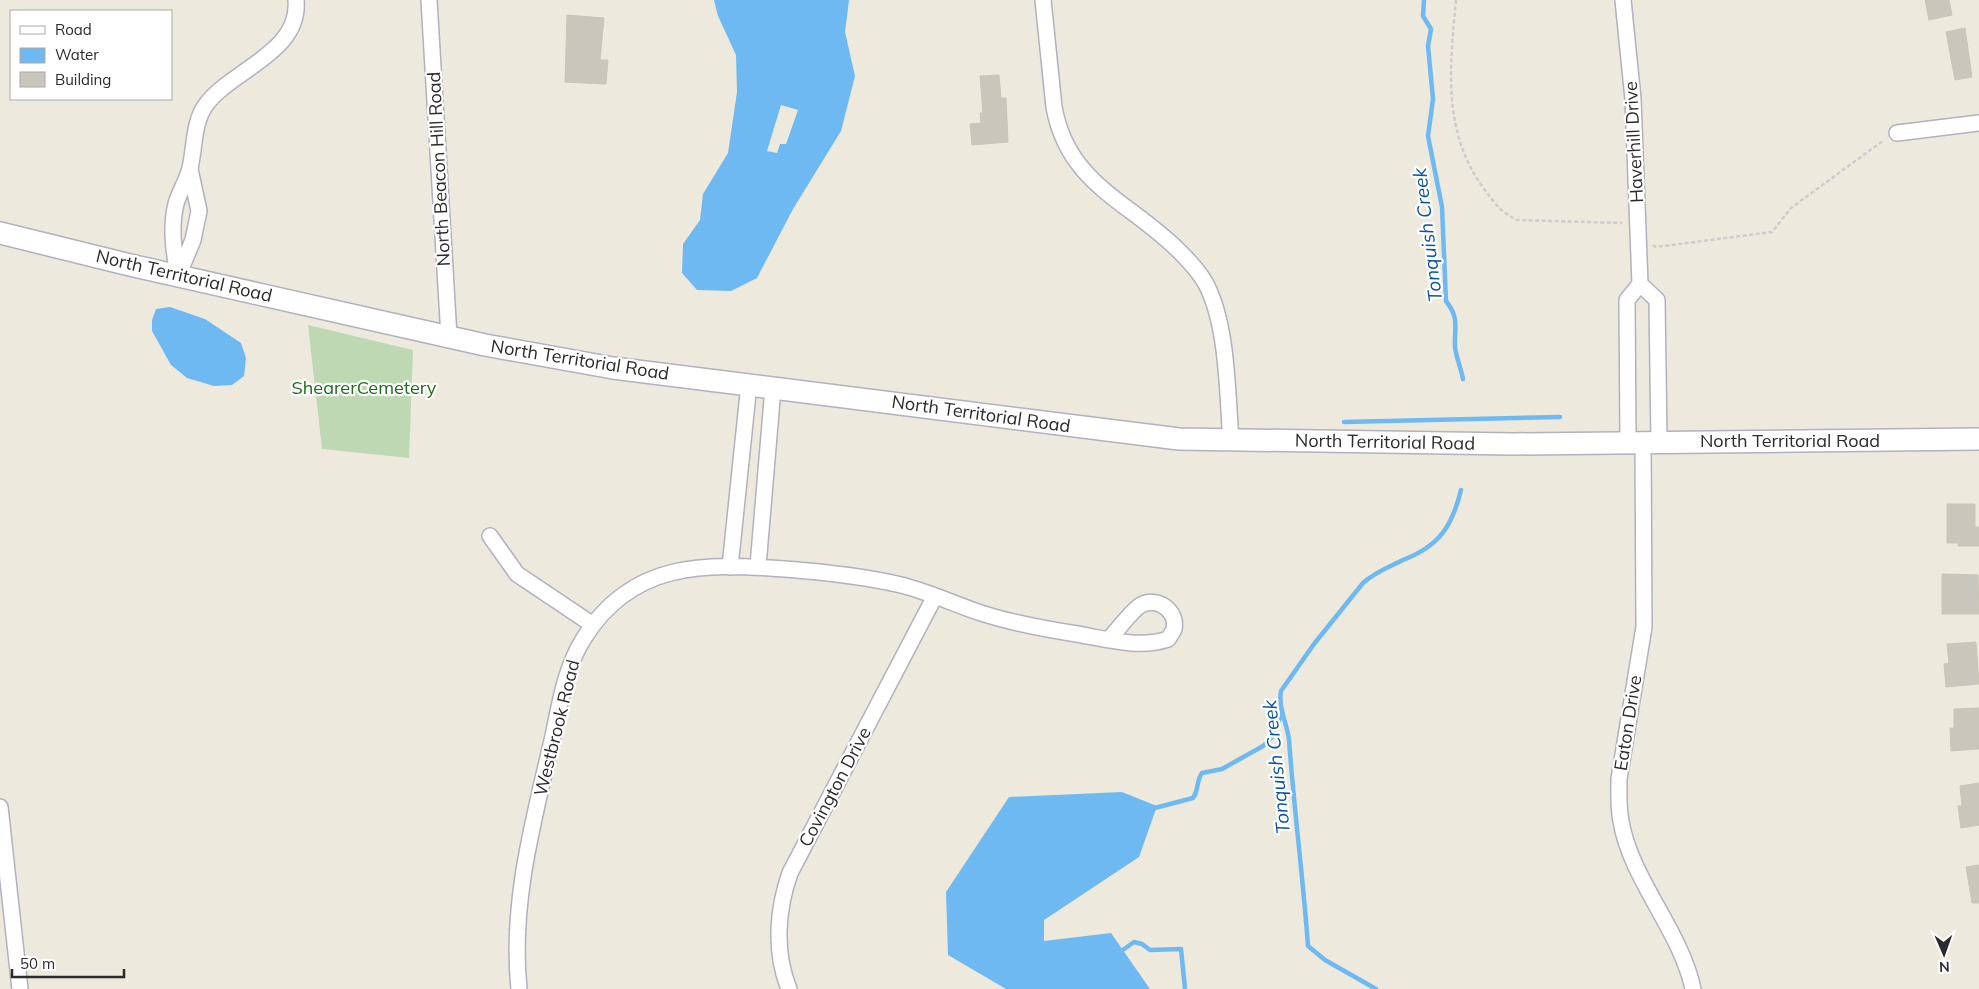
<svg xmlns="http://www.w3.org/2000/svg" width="1979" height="989" font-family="Mulish,sans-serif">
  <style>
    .cemetery { fill: #bfd8b4 }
    .water { fill: #6eb9f2; fill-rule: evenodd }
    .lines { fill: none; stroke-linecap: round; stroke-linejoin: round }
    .stream { stroke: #6eb9f2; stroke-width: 4.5 }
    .building { fill: #c9c7bc; stroke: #c9c5b7 }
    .minor-casing { stroke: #b1b1bf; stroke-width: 18 }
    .secondary-casing { stroke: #b1b1bf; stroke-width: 24 }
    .path { stroke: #ccc; stroke-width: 2.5; stroke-dasharray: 4 2.5; stroke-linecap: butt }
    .minor { stroke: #fff; stroke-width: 15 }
    .secondary { stroke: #fff; stroke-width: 21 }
    .labels { text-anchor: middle; stroke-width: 4.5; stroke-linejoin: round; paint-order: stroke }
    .street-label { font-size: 18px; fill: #2b2b2b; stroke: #fff }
    .park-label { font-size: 18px; fill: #1c6b19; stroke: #fff }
    .water-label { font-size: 19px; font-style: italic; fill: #0a54a0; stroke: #fff }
  </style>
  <rect width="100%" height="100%" fill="#ede9dd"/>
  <path class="cemetery" d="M308,325L413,350L409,458L322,449Z"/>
  <path class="water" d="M714,0H849L845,32L855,76L841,131L793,209L757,278L731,291L697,290L682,273L683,244L700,220L703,194L728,153L737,92L736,55L718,16ZM781,105L798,110L786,144H780L777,153L767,151Z
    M170,307L205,319L241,343L246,358L244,376L232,385L214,386L187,378L171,365L152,331V320L156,309Z
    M1122,792L1157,806L1139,857L1044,920V941L1111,933L1150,989H1006L948,955L946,892L1009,797Z"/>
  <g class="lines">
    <path class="stream" d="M1424,0L1423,16L1431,29L1428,46L1433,99L1428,136L1442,207L1446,301C1460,319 1454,327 1455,347C1456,357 1461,368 1463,379
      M1344,422L1560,417
      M1151,809L1193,798C1199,790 1196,781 1202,773L1222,769L1263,746L1272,737L1282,713
      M1120,952L1134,942L1142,944L1150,950L1181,949L1185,989
      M1376,989L1325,960L1308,946C1303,877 1294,809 1289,740C1287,723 1278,708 1281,691L1314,644L1363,583C1375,572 1389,567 1403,560C1439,546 1452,527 1461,490"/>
  </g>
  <path class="building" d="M1925,0H1949L1952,15L1929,20Z
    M567,15L604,18L600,60H608L606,84L565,82Z
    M1965,28L1972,77L1955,80L1946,32Z
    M999,75L1001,98H1006L1008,142L972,145L970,124L981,123L980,113H983L980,76Z
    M1947,504H1975V527H1979V546H1958V543H1947Z
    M1942,574L1978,575L1979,614H1942Z
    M1976,642L1979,684L1946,687L1944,664L1949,663L1947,644Z
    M1979,708V749L1951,751L1950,728H1954V709Z
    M1979,783V825L1961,828L1958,806H1962L1960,786Z
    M1979,865V903H1972L1966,867Z"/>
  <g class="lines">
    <g class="minor-casing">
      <path id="minor" d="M429,0L449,337
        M1043,0L1054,107C1068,186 1132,202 1182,254C1191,263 1200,273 1206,284C1228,326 1227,393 1231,440
        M1623,0L1633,99L1640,284L1627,300L1628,442
        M1897,133L1979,123
        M178,276C174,251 170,228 176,204C179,192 187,181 190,168C195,147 193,124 205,106C230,70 301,53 296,0
        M178,276L193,240L199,211L190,169
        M1640,284L1657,300L1659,441
        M1643,441L1644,627L1619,779C1619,793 1618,807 1621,821C1630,878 1681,931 1693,989
        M490,536L517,574L593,625
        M758,566L773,388
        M730,567L749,384
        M0,807L20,989
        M519,989C510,903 534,819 553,736C560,703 565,668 584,638C632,561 705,563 785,569C824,572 863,576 901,585C929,592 954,604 981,613C1012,623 1044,629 1077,634C1106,639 1140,649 1168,639C1170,636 1173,632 1174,629C1178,611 1157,596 1141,605C1132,610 1117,631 1109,639
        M789,989C774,952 777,910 790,873L935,596"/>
    </g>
    <g class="secondary-casing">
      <path id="secondary" d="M0,233L130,265L485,345L613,368L1179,439L1513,444L1979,439"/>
    </g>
    <path class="path" d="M1456,0C1450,64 1442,130 1482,186C1493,201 1500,212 1517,220L1622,223
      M1653,245L1656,247L1772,232L1791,208L1884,140"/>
    <use href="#minor" class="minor"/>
    <use href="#secondary" class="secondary"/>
  </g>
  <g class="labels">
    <g class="street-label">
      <text transform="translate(1634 142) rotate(-93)" y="6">Haverhill Drive</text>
      <text transform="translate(439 169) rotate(-93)" y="6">North Beacon Hill Road</text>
      <text transform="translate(184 276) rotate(13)" y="6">North Territorial Road</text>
      <text transform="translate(580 360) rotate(9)" y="6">North Territorial Road</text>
      <text transform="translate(981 414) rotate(8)" y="6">North Territorial Road</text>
      <text x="1790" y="447">North Territorial Road</text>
      <text transform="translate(1385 442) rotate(1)" y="6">North Territorial Road</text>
      <text transform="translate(1628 723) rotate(-81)" y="6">Eaton Drive</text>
      <text transform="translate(557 728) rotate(-76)" y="6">Westbrook Road</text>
      <text transform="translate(835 787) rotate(-62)" y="6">Covington Drive</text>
    </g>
    <g class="park-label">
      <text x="364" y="394">ShearerCemetery</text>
    </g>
    <g class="water-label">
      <text transform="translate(1427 235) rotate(-97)" y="7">Tonquish Creek</text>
      <text transform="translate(1276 767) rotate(-96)" y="7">Tonquish Creek</text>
    </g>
  </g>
  <rect x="10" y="10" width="162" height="90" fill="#ffffff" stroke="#aaaaaa"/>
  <rect x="20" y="26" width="25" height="8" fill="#ffffff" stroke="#aaaaaa"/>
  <text x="55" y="35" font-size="15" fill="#2b2b2b">Road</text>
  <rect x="20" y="48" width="25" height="15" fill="#6eb9f2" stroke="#aaaaaa"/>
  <text x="55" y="60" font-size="15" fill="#2b2b2b">Water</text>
  <rect x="20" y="72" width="25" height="15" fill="#c9c7bc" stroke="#aaaaaa"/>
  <text x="55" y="85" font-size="15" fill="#2b2b2b">Building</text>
  <g transform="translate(1944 954) rotate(178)" stroke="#ffffff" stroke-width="4" paint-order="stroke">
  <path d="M0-4L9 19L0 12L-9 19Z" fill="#2b2b2b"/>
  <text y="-8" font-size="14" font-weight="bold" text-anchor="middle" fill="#2b2b2b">N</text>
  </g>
  <path d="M12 969v8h112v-8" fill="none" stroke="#2b2b2b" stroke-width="2.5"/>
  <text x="20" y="969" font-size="15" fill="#2b2b2b" stroke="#ffffff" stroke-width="4" paint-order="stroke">50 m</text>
</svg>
